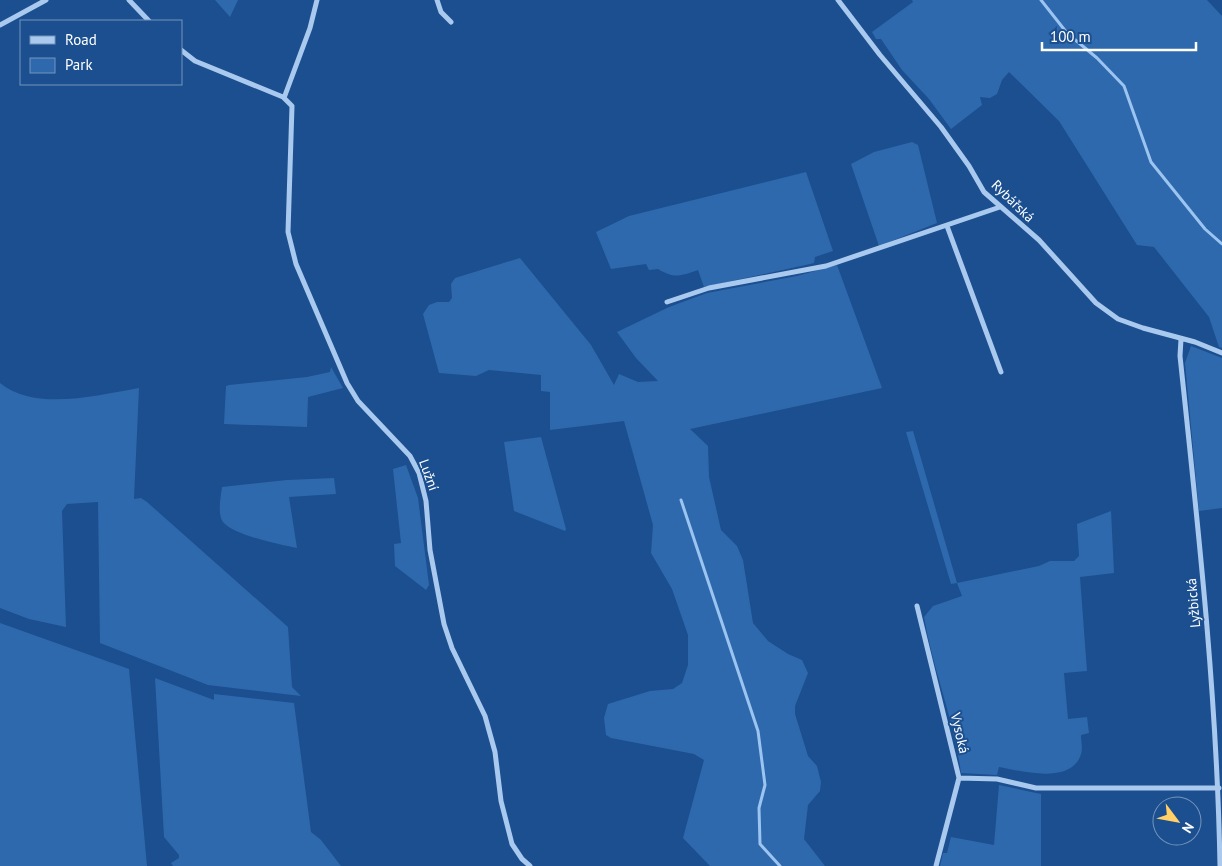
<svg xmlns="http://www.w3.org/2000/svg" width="1222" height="866" font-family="'PT Sans',sans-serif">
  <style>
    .green { fill: #2e69ad }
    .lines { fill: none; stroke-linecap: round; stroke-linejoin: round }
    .stream { stroke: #9cc4f0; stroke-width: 3 }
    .street { stroke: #a9c9ee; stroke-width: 5 }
    .labels { text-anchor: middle; stroke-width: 4; stroke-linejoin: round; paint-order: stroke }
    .street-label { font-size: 14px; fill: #fff; stroke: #1b4f8f }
  </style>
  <rect width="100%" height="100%" fill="#1b4f8f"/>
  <path class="green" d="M215,0H238L230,17Z
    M912,0H1207L1222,16V348L1219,347L1209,317L1154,247L1137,245L1059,121L1009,72L1002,80L997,94L990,98L980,97L982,105L951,129L929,99L902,70L881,39H876L872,32L913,2Z
    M912,142L918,145L937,223L879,246L851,164L874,152Z
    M806,172L833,251L815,257L814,263L810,264L704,287L698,270C680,276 675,279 658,269L649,270L646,264L611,269L596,232L629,216Z
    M520,258L591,345L614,385L619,374L638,382L658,381L636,358L617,332L669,307L707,293L797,276L837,265L882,388L690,429L708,446L709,477L721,530L737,546L743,560L753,623L768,641L788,654L802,660L808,673L795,706V714L808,756L817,766L821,782L820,791L808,805L804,839L825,866H710L683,838L704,760L694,754L611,738L606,735L604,718L608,704L650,691L673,689L682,683L688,665V635L672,589L651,553L653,525L624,421L550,430V392L541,391V375L489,370L476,376L439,373L423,314L429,305L437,302H449L452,298L451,284L455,278Z
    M1191,346L1222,358V508L1199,511L1185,363Z
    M331,367L343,388L308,397L307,427L224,424L226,386L229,385L307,377L330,372Z
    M0,383C35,412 98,395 139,388L134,499L141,498L147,502L288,627L292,687L301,696L208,685L100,643L98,502L67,504L62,511L66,627L29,619L0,608Z
    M913,431L957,583L1039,566L1050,561H1074L1079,556L1077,524L1111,511L1114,573L1080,577L1087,671L1064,673L1068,719L1087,717L1089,733L1081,735C1081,741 1083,748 1081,754C1072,785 1021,771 999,767L997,775L961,773C954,720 933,670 924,617L933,606L962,596L957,583L951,584L906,432Z
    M541,437L566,529L565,531L514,511L504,442Z
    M406,465L418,498L429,585L426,590L395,566L394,544L401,543L393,469Z
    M334,478L336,494L289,497L297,548C281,545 233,535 223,522C217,514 221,496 222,487L287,480Z
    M0,623L129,669L147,866H0Z
    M155,678L214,700V694L294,703L311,832L321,840L341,866H173L171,863L179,858V855L164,837Z
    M999,785L1041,794V866H940L943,853H947L951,837L994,845Z"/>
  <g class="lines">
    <path class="stream" d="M1041,0L1067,33L1097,58L1124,86L1151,162L1205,229L1222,244
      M681,500L758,731L765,785L759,808L760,844L780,866"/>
    <path class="street" d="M129,0L149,21
      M437,0L441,12L451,22
      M838,0L880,55L941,127L969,166L984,192L1039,240L1096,303L1118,319L1143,328L1195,342L1222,353
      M0,25L46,0
      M181,50L195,61L283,97L292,106L288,232L296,264L347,383L358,401L410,456L419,473L426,501L430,550L444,624L452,648L485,716L495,752L501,801L512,844L522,859L530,866
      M284,98L310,28L317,0
      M947,226L1001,372
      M667,302L709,288L826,266L1000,207
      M1181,339L1180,356C1198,526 1217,696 1220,866
      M917,606L959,778L936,866
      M959,778L997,779L1036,788H1219"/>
  </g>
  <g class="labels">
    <g class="street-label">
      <text transform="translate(1013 201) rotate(44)" y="5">Rybářská</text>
      <text transform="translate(429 475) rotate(70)" y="5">Lužní</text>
      <text transform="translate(1193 603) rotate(-95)" y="5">Lyžbická</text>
      <text transform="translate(960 733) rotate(77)" y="5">Vysoká</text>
    </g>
  </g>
  <rect x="20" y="20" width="162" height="65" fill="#1b4f8f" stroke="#7695bc"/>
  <rect x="30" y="36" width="25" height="8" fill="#a9c9ee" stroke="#7695bc"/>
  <text x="65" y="45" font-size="15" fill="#ffffff">Road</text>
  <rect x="30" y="58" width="25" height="15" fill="#2e69ad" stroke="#7695bc"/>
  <text x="65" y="70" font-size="15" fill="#ffffff">Park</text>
  <g transform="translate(1177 821) rotate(122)"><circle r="24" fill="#1b4f8f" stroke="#7695bc"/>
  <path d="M0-4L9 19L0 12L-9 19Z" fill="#ffd166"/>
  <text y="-8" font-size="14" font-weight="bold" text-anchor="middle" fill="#ffffff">N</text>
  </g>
  <path d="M1042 42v8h154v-8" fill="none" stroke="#ffffff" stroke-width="2.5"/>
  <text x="1050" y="42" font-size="15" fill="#ffffff" stroke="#1b4f8f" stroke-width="4" paint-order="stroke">100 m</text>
</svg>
